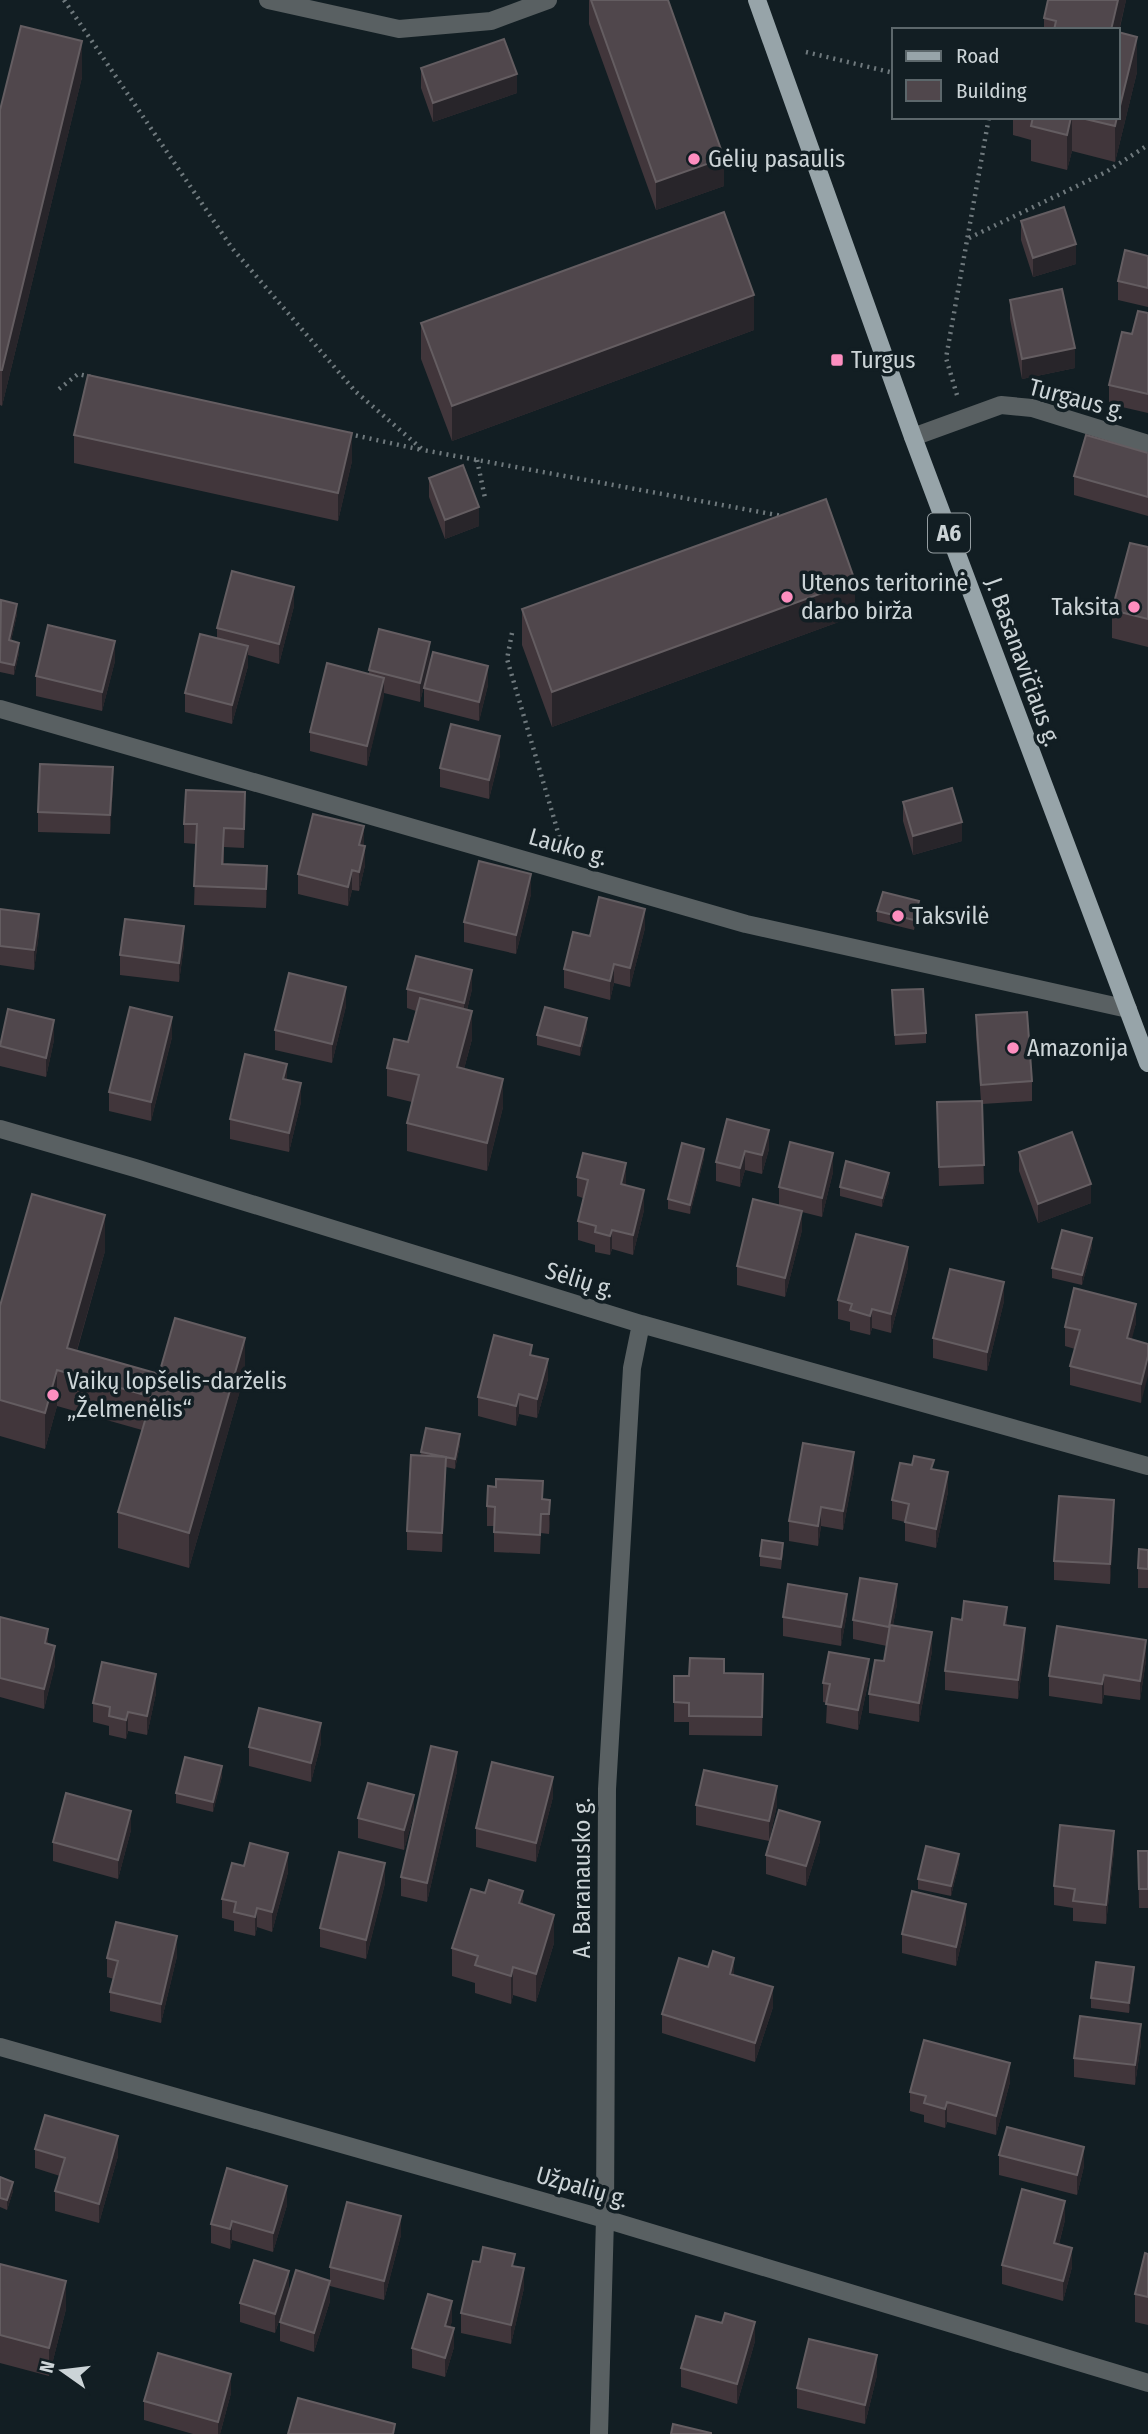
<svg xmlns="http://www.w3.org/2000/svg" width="1148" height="2434" font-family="'Fira Sans Condensed',sans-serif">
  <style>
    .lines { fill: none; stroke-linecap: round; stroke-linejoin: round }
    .path { stroke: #6f797d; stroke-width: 4.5; stroke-dasharray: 2 5; stroke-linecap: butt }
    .minor { stroke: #596062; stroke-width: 18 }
    .major { stroke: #97a4a9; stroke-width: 18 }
    .wall { fill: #41363b }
    .shaded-wall { fill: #28252a }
    .building { fill: #50474c; stroke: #645d61; stroke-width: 2 }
    .poi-dot { fill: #fd8ebf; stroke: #121e23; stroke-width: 2.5 }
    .labels { text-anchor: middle; stroke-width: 7; stroke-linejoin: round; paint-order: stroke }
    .shield { fill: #121e23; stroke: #949da1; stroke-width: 2 }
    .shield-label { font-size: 23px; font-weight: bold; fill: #ccd4d7 }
    .poi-label { font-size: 24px; fill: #ccd4d7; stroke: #121e23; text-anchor: start }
    .street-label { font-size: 24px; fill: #ccd4d7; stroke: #121e23 }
  </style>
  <rect width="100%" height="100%" fill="#121e23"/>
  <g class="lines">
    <path class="path" d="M64,0L232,248L355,391L423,450L782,516
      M806,52L894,73
      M969,238L1106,172L1148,145
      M59,389L78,374L91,377
      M957,395L946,358L989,117
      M349,434L422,450
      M477,460L485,498
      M512,633L507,659L560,839L558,844"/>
    <path class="minor" d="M268,0L399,29L491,21L548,0
      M913,437L1001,405L1032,408L1148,444
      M0,709L746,924L1128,1009
      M0,1129L135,1168L641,1324L1148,1466
      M0,2047L605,2219L1148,2383
      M599,2434L605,2219L607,1789L632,1368L641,1324"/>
    <path class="major" d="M757,0L913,437L1148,1063"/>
  </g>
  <path class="wall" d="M589,0H668L724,186L656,210L589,24Z
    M1048,0H1126L1119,32L1137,72L1115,162L1072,151L1067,170L1031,161V140L1013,135V117H1118V30H1044V18Z
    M421,68L517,93L433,122L421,88Z
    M82,77L2,406L0,405V110Z
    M1021,221L1076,264L1033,277L1021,240Z
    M1148,256V307L1118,300V281Z
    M1010,300L1075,368L1022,379L1010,319Z
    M1148,313V413L1109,404V385L1132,334Z
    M421,323L754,330L452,441L421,359Z
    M74,435L352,461L338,521L74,463Z
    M1148,453V516L1074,495V476Z
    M429,478L479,526L445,539L429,497Z
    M1148,547V647L1112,638V610Z
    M0,604L17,614L11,641L19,653L14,675L0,672Z
    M294,606L279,664L248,655V666L232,724L185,712V693L217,638V628Z
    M522,609L855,616L552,727L522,645Z
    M115,661L102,711L36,696V676Z
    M430,661L420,702L384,693L367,766L310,751V732L369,674V670Z
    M488,685L479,721L424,707V688Z
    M500,755L489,799L440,787V768Z
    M113,787L110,834L38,832V812Z
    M903,802L962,841L913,855L903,821Z
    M245,812L244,848L224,847V864L267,885L266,908L194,905L196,844L184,843V824Z
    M363,846L365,865L359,891L352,890L348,906L298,894V874Z
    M531,894L516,954L464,942V922Z
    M0,909L39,933L34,970L0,965Z
    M877,911H919L914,930L877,921Z
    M645,928L630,987L614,983L610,1000L564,988V969L590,936Z
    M184,945L179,982L120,975V955Z
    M407,989H472L467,1010L472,1039L464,1069L503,1107L487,1171L407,1151V1123L412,1102L387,1096V1068L408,1042L416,1011L407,1008Z
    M892,990L926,1033V1043L895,1045Z
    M346,1006L332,1063L275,1050V1030Z
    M976,1015L1032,1081V1101L982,1104L984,1184L939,1186L937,1102L981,1101L976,1035Z
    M587,1028L580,1056L537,1045V1035Z
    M172,1037L151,1121L109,1111V1092Z
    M54,1040L46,1077L0,1066V1043Z
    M287,1079L301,1102L289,1152L230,1139V1119Z
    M727,1119L769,1149L762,1174L745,1170L740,1187L716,1181V1162Z
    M1019,1152L1091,1203L1038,1223L1019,1171Z
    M704,1158L690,1214L668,1209V1199Z
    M833,1172L822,1217L802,1212V1230L785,1297L737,1285V1266L779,1205V1187Z
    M577,1177L626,1183L625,1185L644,1210L633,1255L612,1249L610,1255L595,1252V1245L578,1240V1221L583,1198L577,1196Z
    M889,1182L882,1207L840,1196V1187Z
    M1092,1247L1082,1285L1052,1278V1268Z
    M105,1251L77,1351L159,1374L245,1373L189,1568L118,1548V1512L142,1430L57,1406L45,1449L0,1436V1306Z
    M908,1267L891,1333L872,1328L870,1335L850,1330V1322L838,1319V1300Z
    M1004,1301L987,1371L933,1358V1338Z
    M1136,1323L1131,1339L1148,1344L1141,1403L1070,1385V1366L1075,1349L1065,1346V1327Z
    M532,1355L548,1379L537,1418L519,1414L516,1426L478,1416V1397Z
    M460,1444L455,1469L446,1467L442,1552L407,1550V1531L421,1452Z
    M912,1465L934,1470L948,1492L936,1548L905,1541V1522L892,1519V1500Z
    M854,1471L843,1530L821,1526L818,1546L789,1541V1521Z
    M543,1499L550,1500V1519L549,1534L541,1533L540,1554L494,1552V1526H487V1506Z
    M1114,1519L1110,1584L1054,1580V1561Z
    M1148,1550V1588H1138V1568Z
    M783,1552L781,1569L760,1566V1556Z
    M897,1604L893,1625L932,1651L919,1722L869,1713V1694L884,1661L887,1646L853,1639V1620Z
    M847,1613L841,1646L783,1636V1617Z
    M0,1617L48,1644L55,1665L44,1709L0,1697Z
    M1007,1626L1025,1647L1018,1699L945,1690V1671Z
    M1146,1660L1140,1700L1104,1695L1102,1704L1049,1696V1676Z
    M724,1673L763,1693L762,1736L689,1735V1722H674V1676H689Z
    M869,1679L858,1730L826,1723L827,1703L823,1702V1683Z
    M156,1693L147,1735L128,1731L126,1739L109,1735V1726L93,1722V1703Z
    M321,1743L311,1782L249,1766V1747Z
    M457,1771L427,1902L401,1896V1877Z
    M222,1776L213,1812L176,1803V1793Z
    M553,1797L536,1862L476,1847V1828Z
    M696,1805H777L769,1841L696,1825Z
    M414,1814L404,1850L358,1838V1818Z
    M131,1830L118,1879L53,1861V1842Z
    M820,1841L806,1886L766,1874V1855Z
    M1114,1850L1106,1924L1073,1921V1908L1054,1905V1886Z
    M1138,1851H1148V1908H1139Z
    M959,1863L951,1896L918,1889V1879Z
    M244,1866L288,1872L272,1932L257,1927L255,1936L234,1931V1921L222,1918V1899Z
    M385,1883L366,1959L320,1947V1928Z
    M523,1905L554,1943L536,2002L513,1995L511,2004L475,1993V1983L452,1976V1948Z
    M966,1923L956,1966L902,1953V1934Z
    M177,1956L161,2023L110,2011V1992L114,1979L107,1977V1958Z
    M1134,1977L1129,2013L1091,2008V1998Z
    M773,2007L755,2062L662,2033V2014Z
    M1141,2043L1135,2085L1074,2077V2058Z
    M1010,2082L996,2135L947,2122L945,2128L924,2122V2115L910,2111V2092Z
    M35,2149L118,2156L99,2223L55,2211V2191L60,2176L35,2168Z
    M999,2155L1084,2166L1077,2195L999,2175Z
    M0,2177L13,2191L7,2210L0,2207Z
    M287,2205L273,2252L232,2240L230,2249L211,2243V2224Z
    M1065,2220L1059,2244L1072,2267L1063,2301L1002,2284V2265Z
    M401,2235L384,2300L330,2286V2301L314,2352L280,2341V2322L330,2281V2267Z
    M1148,2254V2325L1135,2322V2294Z
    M480,2262L524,2288L511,2344L461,2333V2313Z
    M0,2264L66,2309L49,2376L0,2363Z
    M289,2290L275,2333L240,2322V2303Z
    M452,2321L450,2327L454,2347L445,2377L412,2368V2348Z
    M755,2341L737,2404L681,2387V2368Z
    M877,2375L865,2424L797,2408V2388Z
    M231,2393L220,2434H193L144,2420V2401Z"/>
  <path class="shaded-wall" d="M1118,0H1126L1118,34V30H1111Z
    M1137,37V72L1115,162V126Z
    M82,41V77L2,406V370Z
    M517,74V93L433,122V103Z
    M1072,117V151L1067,170V135Z
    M724,158V186L656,210V182Z
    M1076,244V264L1033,277V258Z
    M754,295V330L452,441V406Z
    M1075,348V368L1022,379V359Z
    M352,433V461L338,521V493Z
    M479,507V526L445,539V520Z
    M855,581V616L552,727V692Z
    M294,587V606L279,664V644Z
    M17,604V614L9,650V640Z
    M115,641V661L102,711V692Z
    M430,642V661L420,702V683Z
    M19,643V653L14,675V665Z
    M248,646V666L232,724V705Z
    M488,666V685L479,721V702Z
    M384,678V697L367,766V746Z
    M500,736V755L489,799V780Z
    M113,767V787L110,834V815Z
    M962,822V841L913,855V836Z
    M364,826V845H359Z
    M365,846V865L359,891V872Z
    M267,866V885L266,908V889Z
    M352,870V890L348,906V887Z
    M531,874V894L516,954V935Z
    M919,901V911L914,930V920Z
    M645,909V928L630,987V968Z
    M39,914V933L34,970V950Z
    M184,926V945L179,982V963Z
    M614,964V983L610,1000V981Z
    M472,970V989L464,1022V1003Z
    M346,987V1006L332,1063V1044Z
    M472,1011V1039L457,1095V1067Z
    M172,1017V1037L151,1121V1102Z
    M587,1018V1028L580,1056V1046Z
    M54,1020V1040L46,1077V1058Z
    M287,1064V1083L283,1079Z
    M503,1079V1107L487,1171V1143Z
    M301,1083V1102L289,1152V1133Z
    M769,1130V1149L762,1174V1155Z
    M704,1149V1158L690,1214V1205Z
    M745,1151V1170L740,1187V1168Z
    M833,1153V1172L822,1217V1198Z
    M626,1163V1183L621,1203V1184Z
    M889,1173V1182L882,1207V1198Z
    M1091,1184V1203L1038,1223V1204Z
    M644,1190V1210L633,1255V1235Z
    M802,1211V1230L785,1297V1278Z
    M105,1215V1251L70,1374L67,1348Z
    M612,1230V1249L610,1255V1236Z
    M1092,1238V1247L1082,1285V1275Z
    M908,1247V1267L891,1333V1314Z
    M1004,1282V1301L987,1371V1352Z
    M1136,1304V1323L1127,1358V1338Z
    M872,1309V1328L870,1335V1316Z
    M245,1338V1373L189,1568V1533Z
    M1148,1356V1376L1141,1403V1384Z
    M548,1359V1379L537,1418V1399Z
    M57,1370V1406L45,1449V1413Z
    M519,1394V1414L516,1426V1406Z
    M460,1434V1444L455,1469V1459Z
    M854,1452V1471L843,1530V1511Z
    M446,1457V1476L442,1552V1533Z
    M948,1472V1492L936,1548V1529Z
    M550,1500V1519L549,1534V1514Z
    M1114,1500V1519L1110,1584V1564Z
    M821,1507V1526L818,1546V1526Z
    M897,1584V1604L889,1646V1627Z
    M847,1594V1613L841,1646V1627Z
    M1007,1607V1626L1004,1625Z
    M1025,1628V1647L1018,1699V1680Z
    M48,1629V1648L45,1643Z
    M932,1632V1651L919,1722V1703Z
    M1146,1640V1660L1140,1700V1681Z
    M55,1646V1665L44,1709V1689Z
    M869,1659V1679L858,1730V1710Z
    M156,1674V1693L147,1735V1716Z
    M1104,1675V1695L1102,1704V1684Z
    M128,1712V1731L126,1739V1720Z
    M321,1723V1743L311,1782V1763Z
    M457,1752V1771L427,1902V1883Z
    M222,1766V1776L213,1812V1802Z
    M553,1777V1797L536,1862V1843Z
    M777,1786V1805L769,1841V1821Z
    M414,1795V1814L404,1850V1830Z
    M131,1811V1830L118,1879V1860Z
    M820,1822V1841L806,1886V1866Z
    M1114,1831V1850L1106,1924V1905Z
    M288,1853V1872L272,1932V1912Z
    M959,1854V1863L951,1896V1886Z
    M385,1863V1883L366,1959V1940Z
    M523,1891V1919L519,1903Z
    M966,1904V1923L956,1966V1947Z
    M257,1908V1927L255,1936V1917Z
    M554,1915V1943L536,2002V1974Z
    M177,1936V1956L161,2023V2004Z
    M734,1958V1977L730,1974Z
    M513,1967V1995L511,2004V1976Z
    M1134,1967V1977L1129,2013V2003Z
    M773,1987V2007L755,2062V2043Z
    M1141,2024V2043L1135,2085V2065Z
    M1010,2063V2082L996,2135V2116Z
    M947,2102V2122L945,2128V2109Z
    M118,2136V2156L99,2223V2204Z
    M1084,2147V2166L1077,2195V2175Z
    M13,2182V2191L7,2210V2200Z
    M287,2186V2205L273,2252V2233Z
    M1065,2201V2220L1054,2262V2243Z
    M401,2216V2235L384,2300V2281Z
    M232,2221V2240L230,2249V2229Z
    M1072,2248V2267L1063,2301V2281Z
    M524,2268V2288L511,2344V2325Z
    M289,2271V2290L275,2333V2314Z
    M66,2281V2309L49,2376V2348Z
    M330,2281V2301L314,2352V2333Z
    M452,2301V2321L445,2345V2326Z
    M755,2322V2341L737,2404V2384Z
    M454,2328V2347L445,2377V2358Z
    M877,2355V2375L865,2424V2405Z
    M231,2374V2393L220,2434H218V2422Z"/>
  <path class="building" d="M591,0H668L724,158L656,182Z
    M1048,0H1118L1111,30H1054L1056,21L1044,18Z
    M21,26L82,41L2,370H0V110Z
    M1118,32L1137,37L1118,114Z
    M504,39L517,74L433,103L421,68Z
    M1033,117H1071L1067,135L1031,126Z
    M1077,117H1117L1115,126Z
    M1064,207L1076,244L1033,258L1021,221Z
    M724,212L754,295L452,406L421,323Z
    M1125,250L1148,256V288L1118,281Z
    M1062,289L1075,348L1022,359L1010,300Z
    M1138,311L1148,313V394L1109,385L1122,332L1132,334Z
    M88,375L352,433L338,493L74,435Z
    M1086,435L1148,453V497L1074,476Z
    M463,465L479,507L445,520L429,478Z
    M826,499L855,581L552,692L522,609Z
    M1130,543L1148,547V619L1112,610Z
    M232,571L294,587L279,644L217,628Z
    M1,600L17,604L9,640L19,643L14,665L0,662Z
    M48,625L115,641L102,692L36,676Z
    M379,629L430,642L420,683L369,670Z
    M200,634L248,646L232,705L185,693Z
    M433,652L488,666L479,702L424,688Z
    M327,663L384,678L367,746L310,732Z
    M451,724L500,736L489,780L440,768Z
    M40,764L113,767L110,815L38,812Z
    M952,788L962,822L913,836L903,802Z
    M186,790L245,792L244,829L224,828L222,864L267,866L266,889L194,886L197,824H184Z
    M313,814L364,826L359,845L365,846L359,872L352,870L348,887L298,874Z
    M479,861L531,874L516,935L464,922Z
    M883,892L919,901L914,920L877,911Z
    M599,897L645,909L630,968L614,964L610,981L564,969L573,932L590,936Z
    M0,909L39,914L34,950L0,946Z
    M125,919L184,926L179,963L120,955Z
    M416,956L472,970L464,1003L407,989Z
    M289,973L346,987L332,1044L275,1030Z
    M923,989L926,1033L895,1035L892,990Z
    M420,998L472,1011L457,1067L503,1079L487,1143L407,1123L419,1075L387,1068L394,1039L408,1042Z
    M130,1007L172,1017L151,1102L109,1092Z
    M545,1007L587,1018L580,1046L537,1035Z
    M8,1009L54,1020L46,1058L0,1046Z
    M1027,1012L1032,1081L981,1085L976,1015Z
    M245,1054L287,1064L283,1079L301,1083L289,1133L230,1119Z
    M982,1101L984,1165L939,1167L937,1102Z
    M727,1119L769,1130L762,1155L745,1151L740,1168L716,1162Z
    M1072,1132L1091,1184L1038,1204L1019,1152Z
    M790,1142L833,1153L822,1198L779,1187Z
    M682,1143L704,1149L690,1205L668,1199Z
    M583,1153L626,1163L621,1184L644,1190L633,1235L612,1230L610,1236L595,1232L596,1226L578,1221L588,1180L577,1177Z
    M846,1161L889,1173L882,1198L840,1187Z
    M32,1194L105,1215L67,1348L159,1374L175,1318L245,1338L189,1533L118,1512L152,1397L57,1370L45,1413L0,1400V1306Z
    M753,1199L802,1211L785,1278L737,1266Z
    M1062,1230L1092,1238L1082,1275L1052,1268Z
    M856,1234L908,1247L891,1314L872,1309L870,1316L850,1310L852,1304L838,1300Z
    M950,1269L1004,1282L987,1352L933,1338Z
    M1074,1288L1136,1304L1127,1338L1148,1344V1356L1141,1384L1070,1366L1080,1330L1065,1327Z
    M494,1335L532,1345L530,1355L548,1359L537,1399L519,1394L516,1406L478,1397Z
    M426,1428L460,1434L455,1459L421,1452Z
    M803,1443L854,1452L843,1511L821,1507L818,1526L789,1521Z
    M411,1455L446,1457L442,1533L407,1531Z
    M914,1456L934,1460L931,1469L948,1472L936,1529L905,1522L909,1504L892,1500L900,1463L912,1465Z
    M496,1479L543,1481L542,1499L550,1500L549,1514H541L540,1535L494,1532L495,1507L487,1506L488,1486L496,1487Z
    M1059,1496L1114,1500L1110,1564L1054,1561Z
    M762,1540L783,1543L781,1559L760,1556Z
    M1139,1549L1148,1550V1569L1138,1568Z
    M860,1578L897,1584L889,1627L853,1620Z
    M788,1584L847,1594L841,1627L783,1617Z
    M964,1601L1007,1607L1004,1625L1025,1628L1018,1680L945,1671L952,1618L962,1620Z
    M0,1617L48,1629L45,1643L55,1646L44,1689L0,1678Z
    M890,1625L932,1632L919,1703L869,1694L875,1660L884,1661Z
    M1057,1626L1146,1640L1140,1681L1104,1675L1102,1684L1049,1676Z
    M829,1652L869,1659L858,1710L826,1704L830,1684L823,1683Z
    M690,1658L724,1659V1673L763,1674L762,1717L689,1716V1703L674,1702V1676H689Z
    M102,1662L156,1674L147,1716L128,1712L126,1720L109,1716L110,1707L93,1703Z
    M259,1708L321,1723L311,1763L249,1747Z
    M431,1746L457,1752L427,1883L401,1877Z
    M185,1757L222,1766L213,1802L176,1793Z
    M492,1762L553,1777L536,1843L476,1828Z
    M704,1770L777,1786L769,1821L696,1805Z
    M368,1783L414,1795L404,1830L358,1818Z
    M66,1793L131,1811L118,1860L53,1842Z
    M779,1810L820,1822L806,1866L766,1855Z
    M1060,1825L1114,1831L1106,1905L1073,1901L1075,1889L1054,1886Z
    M250,1843L288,1853L272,1912L257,1908L255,1917L234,1912L236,1902L222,1899L232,1863L244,1866Z
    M926,1846L959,1854L951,1886L918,1879Z
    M1138,1851H1148V1889H1139Z
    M339,1852L385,1863L366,1940L320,1928Z
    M489,1880L523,1891L519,1903L554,1915L536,1974L513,1967L511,1976L475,1965L478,1956L452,1948L471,1889L485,1893Z
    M912,1891L966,1904L956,1947L902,1934Z
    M116,1922L177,1936L161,2004L110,1992L118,1961L107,1958Z
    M713,1951L734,1958L730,1974L773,1987L755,2043L662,2014L679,1958L708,1967Z
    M1096,1962L1134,1967L1129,2003L1091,1998Z
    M1080,2016L1141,2024L1135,2065L1074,2058Z
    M924,2040L1010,2063L996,2116L947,2102L945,2109L924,2103L926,2096L910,2092Z
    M45,2115L118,2136L99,2204L55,2191L65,2158L35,2149Z
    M1007,2127L1084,2147L1077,2175L999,2155Z
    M227,2168L287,2186L273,2233L232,2221L230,2229L211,2224Z
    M0,2177L13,2182L7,2200L0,2198Z
    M1022,2189L1065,2201L1054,2243L1072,2248L1063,2281L1002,2265Z
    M347,2202L401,2216L384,2281L330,2267Z
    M483,2247L515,2254L512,2266L524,2268L511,2325L461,2313L473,2261L480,2262Z
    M1145,2253L1148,2254V2297L1135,2294Z
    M254,2260L289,2271L275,2314L240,2303Z
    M0,2264L66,2281L49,2348L0,2335Z
    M296,2270L330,2281L314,2333L280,2322Z
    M428,2294L452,2301L445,2326L454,2328L445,2358L412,2348Z
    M725,2313L755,2322L737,2384L681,2368L696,2316L722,2323Z
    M809,2339L877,2355L865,2405L797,2388Z
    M158,2353L231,2374L218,2422L144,2401Z
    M298,2398L395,2424L393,2434H288Z
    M673,2424L711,2433V2434H671Z"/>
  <g class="poi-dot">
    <circle cx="694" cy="159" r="7"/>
    <rect x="830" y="353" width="14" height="14" rx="3.5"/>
    <circle cx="787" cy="597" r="7"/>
    <circle cx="1134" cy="607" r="7"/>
    <circle cx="898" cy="916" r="7"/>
    <circle cx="1013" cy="1048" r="7"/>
    <circle cx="53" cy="1395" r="7"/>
  </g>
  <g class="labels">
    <rect class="shield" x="928" y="513.5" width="42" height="39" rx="5"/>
    <g class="shield-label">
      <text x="949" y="541">A6</text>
    </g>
    <g class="poi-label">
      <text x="708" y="167">Gėlių pasaulis</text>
      <text x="851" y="368">Turgus</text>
      <text x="801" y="591">Utenos teritorinė<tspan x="801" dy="28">darbo birža</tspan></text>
      <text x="1120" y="615" text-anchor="end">Taksita</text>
      <text x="912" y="924">Taksvilė</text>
      <text x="1027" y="1056">Amazonija</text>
      <text x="67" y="1389">Vaikų lopšelis-darželis<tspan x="67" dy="28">„Želmenėlis“</tspan></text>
    </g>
    <g class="street-label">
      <text transform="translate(1077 399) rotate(15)" y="8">Turgaus g.</text>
      <text transform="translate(1023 662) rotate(70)" y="8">J. Basanavičiaus g.</text>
      <text transform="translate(568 847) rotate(16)" y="8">Lauko g.</text>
      <text transform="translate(580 1280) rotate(17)" y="8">Sėlių g.</text>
      <text transform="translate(582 1878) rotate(-90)" y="8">A. Baranausko g.</text>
      <text transform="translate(582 2187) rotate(16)" y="8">Užpalių g.</text>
    </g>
  </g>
  <rect x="892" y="28" width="228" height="91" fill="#121e23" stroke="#5c676b" stroke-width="2"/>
  <rect x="906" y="51" width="35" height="10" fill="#97a4a9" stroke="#5c676b" stroke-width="2"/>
  <text x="956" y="63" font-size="21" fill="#ccd4d7">Road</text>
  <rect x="906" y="80" width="35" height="21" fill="#50474c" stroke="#5c676b" stroke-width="2"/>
  <text x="956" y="98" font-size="21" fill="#ccd4d7">Building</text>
  <g transform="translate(63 2371) rotate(284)" stroke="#121e23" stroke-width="5" paint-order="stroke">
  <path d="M0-5L12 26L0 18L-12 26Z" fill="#ccd4d7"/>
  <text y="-10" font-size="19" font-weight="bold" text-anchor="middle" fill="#ccd4d7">N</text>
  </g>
</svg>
